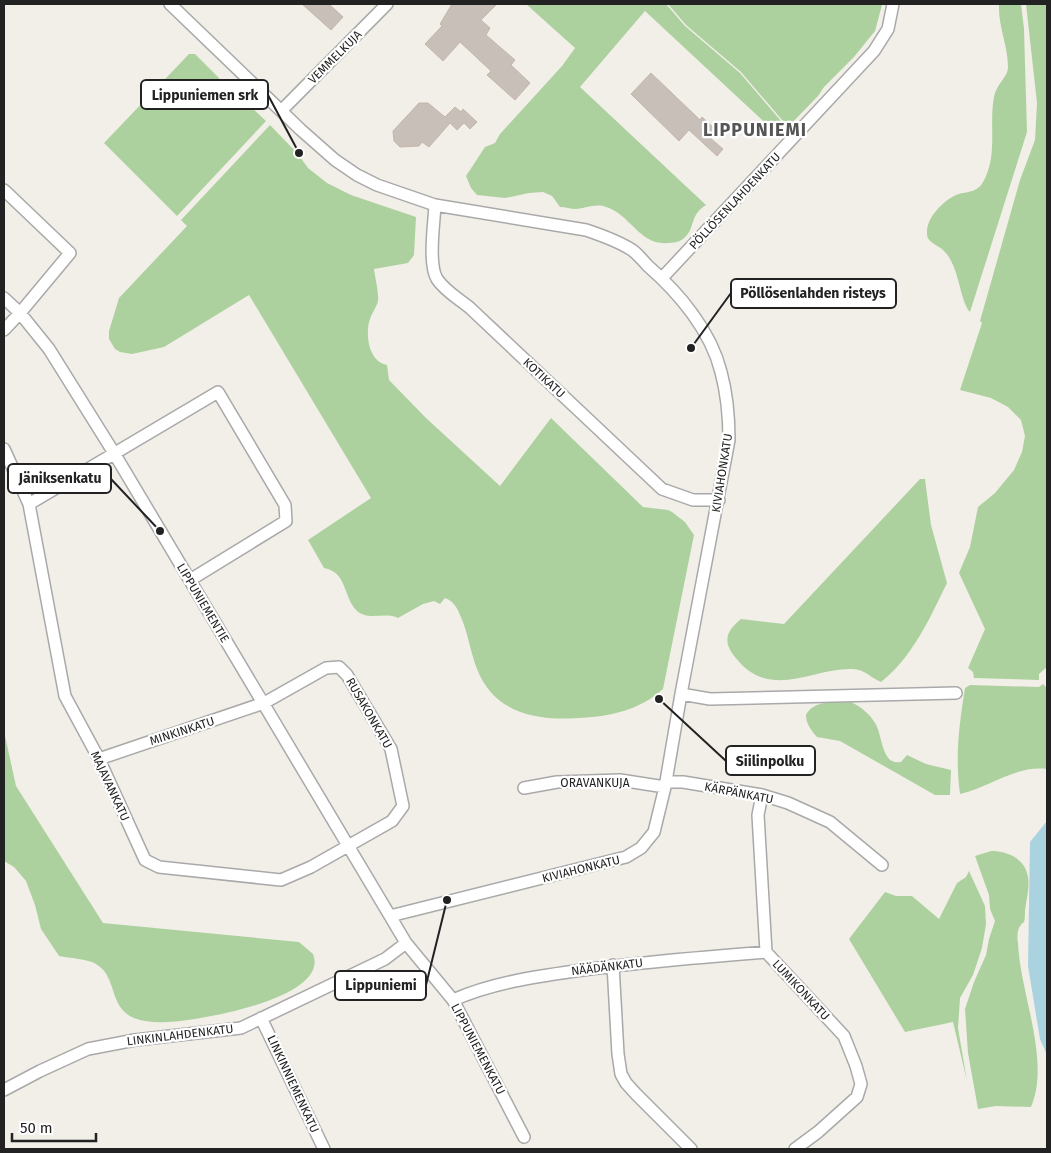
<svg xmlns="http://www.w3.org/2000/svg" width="1051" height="1153" font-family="'Fira Sans',sans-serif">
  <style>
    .forest { fill: #add19e }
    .water { fill: #aad3df }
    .building { fill: #c7bfb8; stroke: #c4b6ab }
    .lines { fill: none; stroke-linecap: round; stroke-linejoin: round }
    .minor-casing { stroke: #a9a9a9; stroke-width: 14 }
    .minor { stroke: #fff; stroke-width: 11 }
    .labels { text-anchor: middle; stroke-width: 4.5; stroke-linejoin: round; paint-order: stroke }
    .street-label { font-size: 12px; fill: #222; stroke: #fff }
    .district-label { font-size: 18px; font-weight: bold; letter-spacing: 1px; fill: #555; stroke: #fff }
    .leader { fill: none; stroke: #222; stroke-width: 2 }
    .callout-dot { fill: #222; stroke: #fff; stroke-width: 2 }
    .callout { fill: #fff; stroke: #222; stroke-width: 2 }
    .callout-label { font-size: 14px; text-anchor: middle; font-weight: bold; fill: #222 }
  </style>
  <rect width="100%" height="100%" fill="#f2efe9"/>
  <path class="forest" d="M526,4H666L685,26L740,73L787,128L775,132L645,11L580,87L706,205C689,215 696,229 683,239C679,242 673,243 668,243C640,246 630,214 606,207C596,203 586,208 576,209C571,209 565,207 560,207L552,196L543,192L529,193L505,198L477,195L471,188L466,176L485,147L495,143L500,134L562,66L575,48Z
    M668,4H882V5L875,31L854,57L824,87L818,96L788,127L741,72L686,25Z
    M999,4H1021L1024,29L1027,132L970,312C962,304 959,276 952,263C950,258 947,254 944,251C937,244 926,243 927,232C927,217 943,201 956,195C963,192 972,193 978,188C982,185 984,180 986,176C997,151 989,122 994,97C997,83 1008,77 1008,67C1008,45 998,27 999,4Z
    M1026,4H1047V667L1039,674V680L974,678L973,672L968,668L985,629L959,573L970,547L978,507L995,493L1014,470L1022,452L1025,436L1021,420L1008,407L991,398L960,390L982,323L980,321L1020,180L1035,140L1037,103Z
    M189,54H195L219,78L224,88L233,96L250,106L266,121L177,216L104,143Z
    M270,125L298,154L308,168L327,183L351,195L416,217L414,255L408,263L374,269C375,277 379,293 378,301C377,306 372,313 370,319C365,333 368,362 387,365L389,380L426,418L500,486L551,418L643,507L668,510L672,512L685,522L694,535L663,689C640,710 609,717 578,718C536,721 494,713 477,669C470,651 468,632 460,615C457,607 453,601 445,598L440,604L434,601L423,604L398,618C385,611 368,622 356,610C343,596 347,572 324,568L308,540L371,498L249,295L164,347L132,354L120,352L115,349L109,339V331L119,298L187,226L181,220Z
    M920,479H925L931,525L947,583C930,618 912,658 881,682L879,681C868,676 866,670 852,669C813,668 775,698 741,664C736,658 730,652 728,645C725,633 733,626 741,619L784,624Z
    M1043,684L1047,688V769C1016,765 990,787 960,794C955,756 959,726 965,688L970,685L1039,687Z
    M851,702C860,706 870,714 875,723C883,735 881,766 901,762L907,755L926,764L951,770L950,795H935L840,741L817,737C811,730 806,724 806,715C814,699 836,703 851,702Z
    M4,731L16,786L103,923L299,942L313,954C331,999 196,1021 168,1022C157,1023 144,1022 134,1018C108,1007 118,977 96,964C88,959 69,958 59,956L41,929L35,905L26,881L14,867L4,861Z
    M991,851C1007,851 1025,858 1028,877C1030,887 1026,901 1025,911C1025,914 1025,920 1024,922C1023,923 1021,924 1021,925C1017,929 1017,938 1018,943C1020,993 1051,1061 1031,1107L996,1106L978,1109L968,1053L965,1009L974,982L986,955L989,939L995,921L990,909L989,895L975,856Z
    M969,871L985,906L986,924L982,948L973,975L960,998L958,1028L967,1081L953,1022L905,1032L849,939L885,892L896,896H912L939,919L957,883L966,877Z"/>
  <path class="water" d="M1047,821V1055L1040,1039L1028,966L1030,842Z"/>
  <path class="building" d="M302,4H329L343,17L331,30Z
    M452,4H497L481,20L490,28L486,35L515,60L511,65L530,83L515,100L487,75L491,71L460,42L443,61L425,44L442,26L440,24Z
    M651,73L700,120L702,117L716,130L709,137L723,149L717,156L689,130L679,141L631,94Z
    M419,103H428L445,117L455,107L461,112L463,109L477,122L470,129L464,123L457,130L450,123L429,147L422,142L419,146L400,147L394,141L393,131Z"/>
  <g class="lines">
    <g class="minor-casing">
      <path id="minor" d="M170,4L301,130L335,160L357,175L377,185L435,205L586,230C601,235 618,241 632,250C638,254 643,261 648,266C679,293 711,331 721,372C727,394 729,417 729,440L681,694L665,787L654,832L641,848L626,857L390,916
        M282,110L387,4
        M4,190L70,253L20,313L4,330
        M435,205C434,224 428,264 437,279C445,291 459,299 470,308L662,489L693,500H719
        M662,278L874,51L888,29L893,4
        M4,298L20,313L49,349L114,453L390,916L406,943L453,1000L524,1137
        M4,449L29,504L65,696L99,759L145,860L159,867L281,880L311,867L392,821L403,806L391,749L347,675L339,667L326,668L264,703L99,759
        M29,504L218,392L285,505L286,521L190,580
        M681,694L710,699L956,693
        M666,782H683L762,795L788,803L830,822L882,865
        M524,788L557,782L620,780L665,787
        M762,795L758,815L766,952L844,1036L856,1066L861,1084L857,1097L818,1132L795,1149
        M613,965L618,1054L621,1074L626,1083L636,1094L691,1149
        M453,1000C492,983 533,977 575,971C638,962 702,957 766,952
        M261,1018L324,1149
        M4,1090L40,1071L88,1049L135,1040L241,1028L385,959L406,943"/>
    </g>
    <use href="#minor" class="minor"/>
  </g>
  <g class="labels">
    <g class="street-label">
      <text transform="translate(335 57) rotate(-45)" y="4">VEMMELKUJA</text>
      <text transform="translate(735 201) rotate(-47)" y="4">PÖLLÖSENLAHDENKATU</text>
      <text transform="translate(544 378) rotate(43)" y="4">KOTIKATU</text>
      <text transform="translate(722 473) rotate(-81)" y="4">KIVIAHONKATU</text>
      <text transform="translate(203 603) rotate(59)" y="4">LIPPUNIEMENTIE</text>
      <text transform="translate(369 713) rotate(60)" y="4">RUSAKONKATU</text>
      <text transform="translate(182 731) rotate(-18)" y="4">MINKINKATU</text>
      <text x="595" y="787">ORAVANKUJA</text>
      <text transform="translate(110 786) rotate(65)" y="4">MAJAVANKATU</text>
      <text transform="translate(739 793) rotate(11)" y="4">KÄRPÄNKATU</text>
      <text transform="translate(581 869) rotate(-14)" y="4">KIVIAHONKATU</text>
      <text transform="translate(607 967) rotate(-7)" y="4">NÄÄDÄNKATU</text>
      <text transform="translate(801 990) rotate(47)" y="4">LUMIKONKATU</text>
      <text transform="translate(180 1035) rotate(-7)" y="4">LINKINLAHDENKATU</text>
      <text transform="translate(478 1049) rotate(62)" y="4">LIPPUNIEMENKATU</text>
      <text transform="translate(293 1084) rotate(65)" y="4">LINKINNIEMENKATU</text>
    </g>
    <g class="district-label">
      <text x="755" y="136">LIPPUNIEMI</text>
    </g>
  </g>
  <path class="leader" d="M299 153L268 95M691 348L731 293M160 531L111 479M659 699L726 761M447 900L426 985"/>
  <g class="callout-dot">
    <circle cx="299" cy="153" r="5"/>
    <circle cx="691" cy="348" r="5"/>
    <circle cx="160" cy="531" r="5"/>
    <circle cx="659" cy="699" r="5"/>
    <circle cx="447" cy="900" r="5"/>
  </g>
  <g class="callout">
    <rect x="141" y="80" width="127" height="29" rx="5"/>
    <rect x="731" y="279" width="165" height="29" rx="5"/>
    <rect x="8" y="464" width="103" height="29" rx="5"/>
    <rect x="726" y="746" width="89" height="29" rx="5"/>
    <rect x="335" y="971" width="91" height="29" rx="5"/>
  </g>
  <g class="callout-label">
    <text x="205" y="100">Lippuniemen srk</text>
    <text x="813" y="298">Pöllösenlahden risteys</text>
    <text x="60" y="483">Jäniksenkatu</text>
    <text x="770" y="766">Siilinpolku</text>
    <text x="381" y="990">Lippuniemi</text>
  </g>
  <rect width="1051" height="1153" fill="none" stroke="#222222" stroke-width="10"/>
  <path d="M12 1133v8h84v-8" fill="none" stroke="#222222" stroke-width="2.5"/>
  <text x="20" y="1133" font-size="15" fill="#222222" stroke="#ffffff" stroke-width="4" paint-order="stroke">50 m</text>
</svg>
